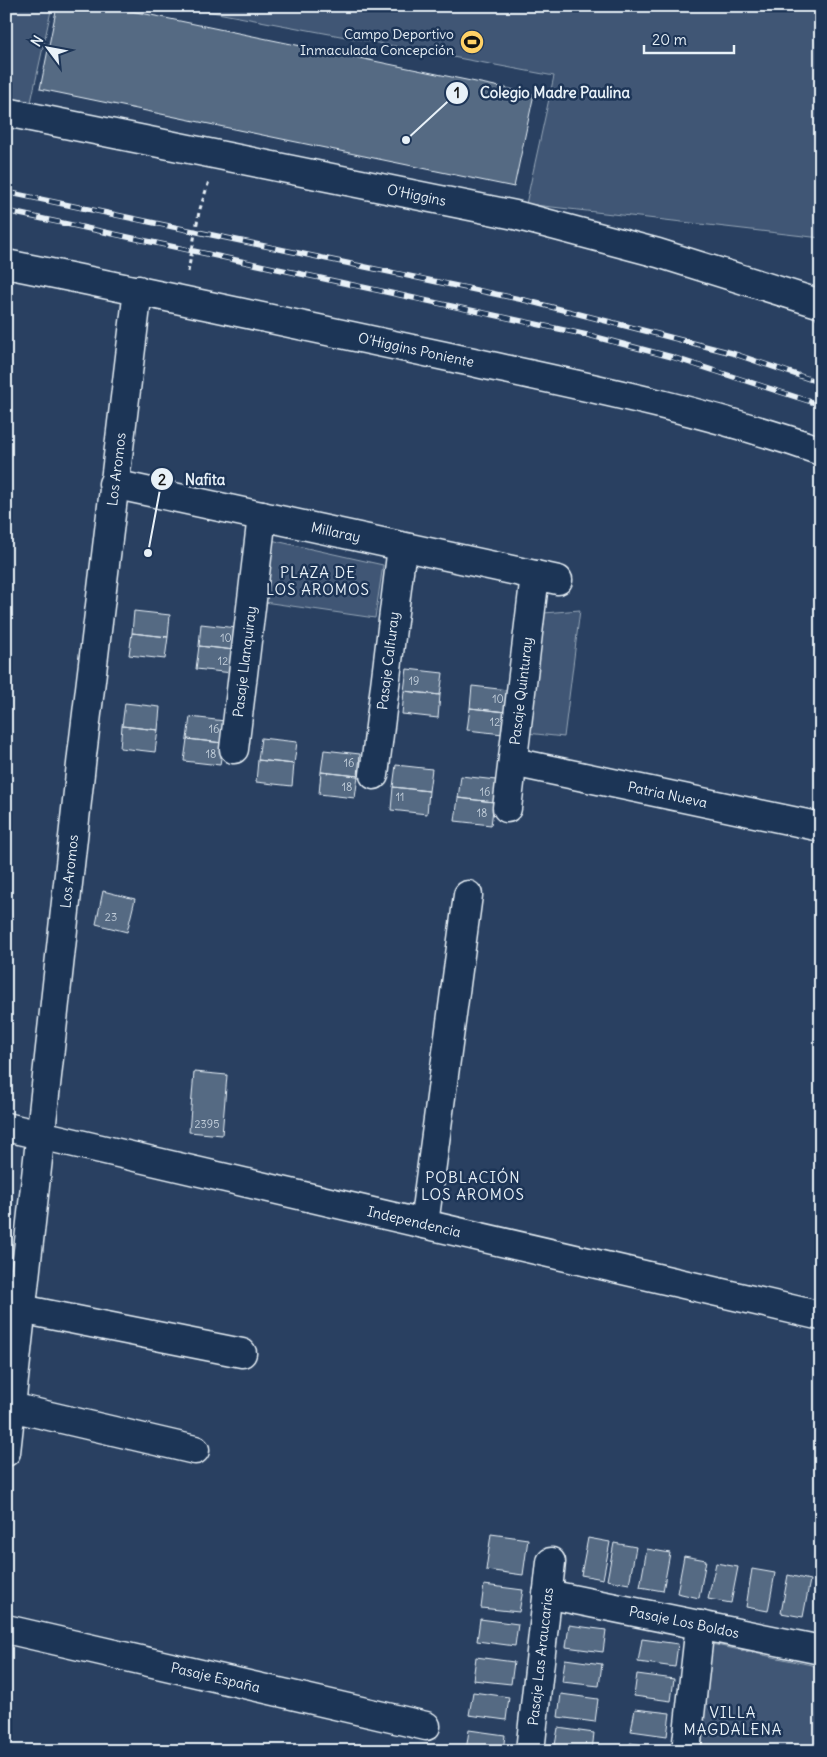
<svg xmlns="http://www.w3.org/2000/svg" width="827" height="1757" font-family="Delius,sans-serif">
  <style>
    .green { fill: #415774; stroke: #94a4b6 }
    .building { fill: #556a83; stroke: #e8f1f8 }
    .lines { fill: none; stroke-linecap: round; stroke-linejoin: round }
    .minor-casing { stroke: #e8f1f8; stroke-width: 31 }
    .path { stroke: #e8f1f8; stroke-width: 3; stroke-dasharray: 4 4; stroke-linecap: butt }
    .minor { stroke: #1d3557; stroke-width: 28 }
    .rail-casing { stroke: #e8f1f8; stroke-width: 5.5 }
    .rail { stroke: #1d3557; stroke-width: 4; stroke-dasharray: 11; stroke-linecap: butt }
    .labels { text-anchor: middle; stroke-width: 5; stroke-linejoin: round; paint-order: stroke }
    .number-label { font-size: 11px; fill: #c3cfdb }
    .poi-label { font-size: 14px; fill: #e8f1f8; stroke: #1d3557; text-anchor: end }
    .street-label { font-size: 14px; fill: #e8f1f8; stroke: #1d3557 }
    .neighbourhood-label { font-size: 15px; letter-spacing: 1px; fill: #e8f1f8; stroke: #1d3557 }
    .leader { fill: none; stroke: #e8f1f8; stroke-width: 2 }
    .callout-dot { fill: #e8f1f8; stroke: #1d3557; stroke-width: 2 }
    .mark-label { font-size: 15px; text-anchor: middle; font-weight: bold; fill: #111 }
    .callout-label { font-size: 15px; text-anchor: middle; font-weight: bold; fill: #e8f1f8; stroke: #1d3557; stroke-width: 5; stroke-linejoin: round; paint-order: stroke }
  </style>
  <rect width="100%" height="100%" fill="#294061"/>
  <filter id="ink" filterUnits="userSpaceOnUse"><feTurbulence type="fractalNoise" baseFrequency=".02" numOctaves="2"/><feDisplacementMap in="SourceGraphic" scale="10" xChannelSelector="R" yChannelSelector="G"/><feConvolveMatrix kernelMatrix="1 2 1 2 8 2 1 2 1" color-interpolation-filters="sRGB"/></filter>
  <g filter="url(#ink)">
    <path class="green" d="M6,6H52L31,102L6,97Z
      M180,6H821V238L526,204L554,76Z
      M271,540L383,565L375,618L264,602Z
      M580,610L564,737L527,733L544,613Z
      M711,1644L821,1667V1713L816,1751H701Z"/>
    <path class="building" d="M57,6H107L534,94L514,187L40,89Z
      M134,611L170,615L168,637L132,633Z
      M201,624L237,628L234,650L199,646Z
      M132,633L168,637L165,659L129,655Z
      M199,646L234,650L232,673L196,669Z
      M407,669L443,673L440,695L404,691Z
      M472,686L508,690L506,712L470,708Z
      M404,691L440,695L438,718L402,714Z
      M125,703L160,707L158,730L122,726Z
      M470,708L506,712L503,734L467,730Z
      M190,717L225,721L223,743L187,739Z
      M122,726L158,730L155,752L120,748Z
      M261,738L297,742L294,764L258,760Z
      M187,739L223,743L220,765L184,761Z
      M324,750L360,754L358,776L321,772Z
      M258,760L294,764L292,786L256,782Z
      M396,765L432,769L429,791L393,787Z
      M321,772L358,776L355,798L319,794Z
      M461,776L496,780L494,802L458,798Z
      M393,787L429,791L427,814L391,810Z
      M458,798L494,802L491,825L455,821Z
      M103,891L135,899L127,932L96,924Z
      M194,1072L227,1075L222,1135L189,1132Z
      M491,1534L528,1539L523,1575L486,1570Z
      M588,1538L610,1542L603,1579L581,1575Z
      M614,1543L636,1547L629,1584L607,1580Z
      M647,1549L670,1553L663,1591L640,1587Z
      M684,1556L706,1560L699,1598L677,1593Z
      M716,1563L738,1567L731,1603L708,1599Z
      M752,1569L775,1573L768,1611L746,1607Z
      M788,1575L810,1580L803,1617L781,1613Z
      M484,1585L523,1590L519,1612L481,1608Z
      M480,1619L518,1624L515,1646L477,1641Z
      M569,1625L606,1630L603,1652L566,1647Z
      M642,1639L678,1644L675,1667L638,1662Z
      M476,1657L514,1662L511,1684L473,1680Z
      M565,1659L602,1664L599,1686L562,1682Z
      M637,1674L674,1679L671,1701L634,1696Z
      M473,1692L509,1697L506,1720L469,1715Z
      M561,1694L598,1699L595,1722L558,1717Z
      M635,1709L670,1713L667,1736L631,1731Z
      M558,1728L594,1733L592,1751H554Z
      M469,1730L505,1735L503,1751H466Z
      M630,1743L666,1748L665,1751H629Z"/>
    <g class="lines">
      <g class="minor-casing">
        <g id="minor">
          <path id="s1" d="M6,112L515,215L658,253L821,304"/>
          <path id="s2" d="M6,264C156,294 305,326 454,358C578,385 701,409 821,451"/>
          <path id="s3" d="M113,484L558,580"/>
          <path id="s4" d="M234,749L262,516"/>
          <path id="s5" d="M513,762L821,827"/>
          <path id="s6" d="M374,775L402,547"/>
          <path id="s7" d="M507,808L535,575"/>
          <path id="s8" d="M6,1127L821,1316"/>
          <path d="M424,1224L468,895"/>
          <path d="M6,1306L242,1353"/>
          <path d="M11,1407L195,1450"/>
          <path id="s9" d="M6,1452L82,755L138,290"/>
          <path id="s10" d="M547,1594L821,1650"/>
          <path id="s11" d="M6,1629L426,1726"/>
          <path id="s12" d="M530,1751L551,1562"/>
          <path d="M686,1751L700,1625"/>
        </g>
      </g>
      <path class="path" d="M188,272L199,212L209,181"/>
      <use href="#minor" class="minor"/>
      <g class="rail-casing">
        <path id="rail" d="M6,192L524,300L732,353L821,383
          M6,211L592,336L672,357L821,405"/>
      </g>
      <use href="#rail" class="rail"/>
    </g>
  </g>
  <defs>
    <g id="stadium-disc" transform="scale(1.25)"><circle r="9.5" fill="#ffd166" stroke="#1d3557"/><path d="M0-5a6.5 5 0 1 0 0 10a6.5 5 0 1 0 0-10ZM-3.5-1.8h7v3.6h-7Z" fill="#111"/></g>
  </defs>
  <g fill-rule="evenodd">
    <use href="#stadium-disc" x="472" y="42"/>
  </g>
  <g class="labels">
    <g class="number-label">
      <text x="226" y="642">10</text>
      <text x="223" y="665">12</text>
      <text x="414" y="685">19</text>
      <text x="498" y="703">10</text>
      <text x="495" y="726">12</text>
      <text x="214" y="733">16</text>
      <text x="211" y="758">18</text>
      <text x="349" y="767">16</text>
      <text x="347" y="791">18</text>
      <text x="485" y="796">16</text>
      <text x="400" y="801">11</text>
      <text x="482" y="817">18</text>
      <text x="111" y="921">23</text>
      <text x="207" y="1128">2395</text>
    </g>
    <g class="poi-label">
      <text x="454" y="39">Campo Deportivo<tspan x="454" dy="16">Inmaculada Concepción</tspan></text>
    </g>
    <g class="street-label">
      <text dy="5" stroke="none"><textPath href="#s1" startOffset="419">O'Higgins</textPath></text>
      <text dy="5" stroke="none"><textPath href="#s2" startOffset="419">O'Higgins Poniente</textPath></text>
      <text dy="5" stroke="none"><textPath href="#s9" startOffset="989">Los Aromos</textPath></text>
      <text dy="5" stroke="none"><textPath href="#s3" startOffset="228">Millaray</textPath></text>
      <text dy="5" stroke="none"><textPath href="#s6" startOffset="115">Pasaje Calfuray</textPath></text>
      <text dy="5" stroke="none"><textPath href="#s4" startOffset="88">Pasaje Llanquiray</textPath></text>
      <text dy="5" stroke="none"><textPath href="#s7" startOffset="118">Pasaje Quinturay</textPath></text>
      <text dy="5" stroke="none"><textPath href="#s5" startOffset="158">Patria Nueva</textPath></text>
      <text dy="5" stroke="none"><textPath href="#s9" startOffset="584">Los Aromos</textPath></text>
      <text dy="5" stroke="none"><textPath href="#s8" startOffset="419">Independencia</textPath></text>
      <text dy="5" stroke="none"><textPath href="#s10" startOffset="140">Pasaje Los Boldos</textPath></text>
      <text dy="5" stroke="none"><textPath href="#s12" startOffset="95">Pasaje Las Araucarias</textPath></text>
      <text dy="5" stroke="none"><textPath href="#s11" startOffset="215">Pasaje España</textPath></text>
    </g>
    <g class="neighbourhood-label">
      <text x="318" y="578">PLAZA DE<tspan x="318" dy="17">LOS AROMOS</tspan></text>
      <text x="473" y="1183">POBLACIÓN<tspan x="473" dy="17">LOS AROMOS</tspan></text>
      <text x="733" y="1718">VILLA<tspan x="733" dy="17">MAGDALENA</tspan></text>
    </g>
  </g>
  <path class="leader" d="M406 140L457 93M148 553L162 479"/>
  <g class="callout-dot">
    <circle cx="406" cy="140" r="5"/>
    <circle cx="148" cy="553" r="5"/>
    <circle cx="457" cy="93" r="12"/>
    <circle cx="162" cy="479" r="12"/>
  </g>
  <g class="mark-label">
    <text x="457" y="98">1</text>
    <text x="162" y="485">2</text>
  </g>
  <g class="callout-label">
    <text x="555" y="98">Colegio Madre Paulina</text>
    <text x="205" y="485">Nafita</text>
  </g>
  <rect width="827" height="1757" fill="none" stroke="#1d3557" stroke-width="25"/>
  <rect x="12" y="12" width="802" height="1732" fill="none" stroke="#e8f1f8" stroke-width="2" filter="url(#ink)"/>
  <g transform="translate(48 48) rotate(302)" stroke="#1d3557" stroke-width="4" paint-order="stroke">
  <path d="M0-4L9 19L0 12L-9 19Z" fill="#e8f1f8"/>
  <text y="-8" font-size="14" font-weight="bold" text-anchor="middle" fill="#e8f1f8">N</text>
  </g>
  <path d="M644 45v8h90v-8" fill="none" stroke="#e8f1f8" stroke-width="2.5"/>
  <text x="652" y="45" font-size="15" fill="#e8f1f8" stroke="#1d3557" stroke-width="4" paint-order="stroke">20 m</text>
</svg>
